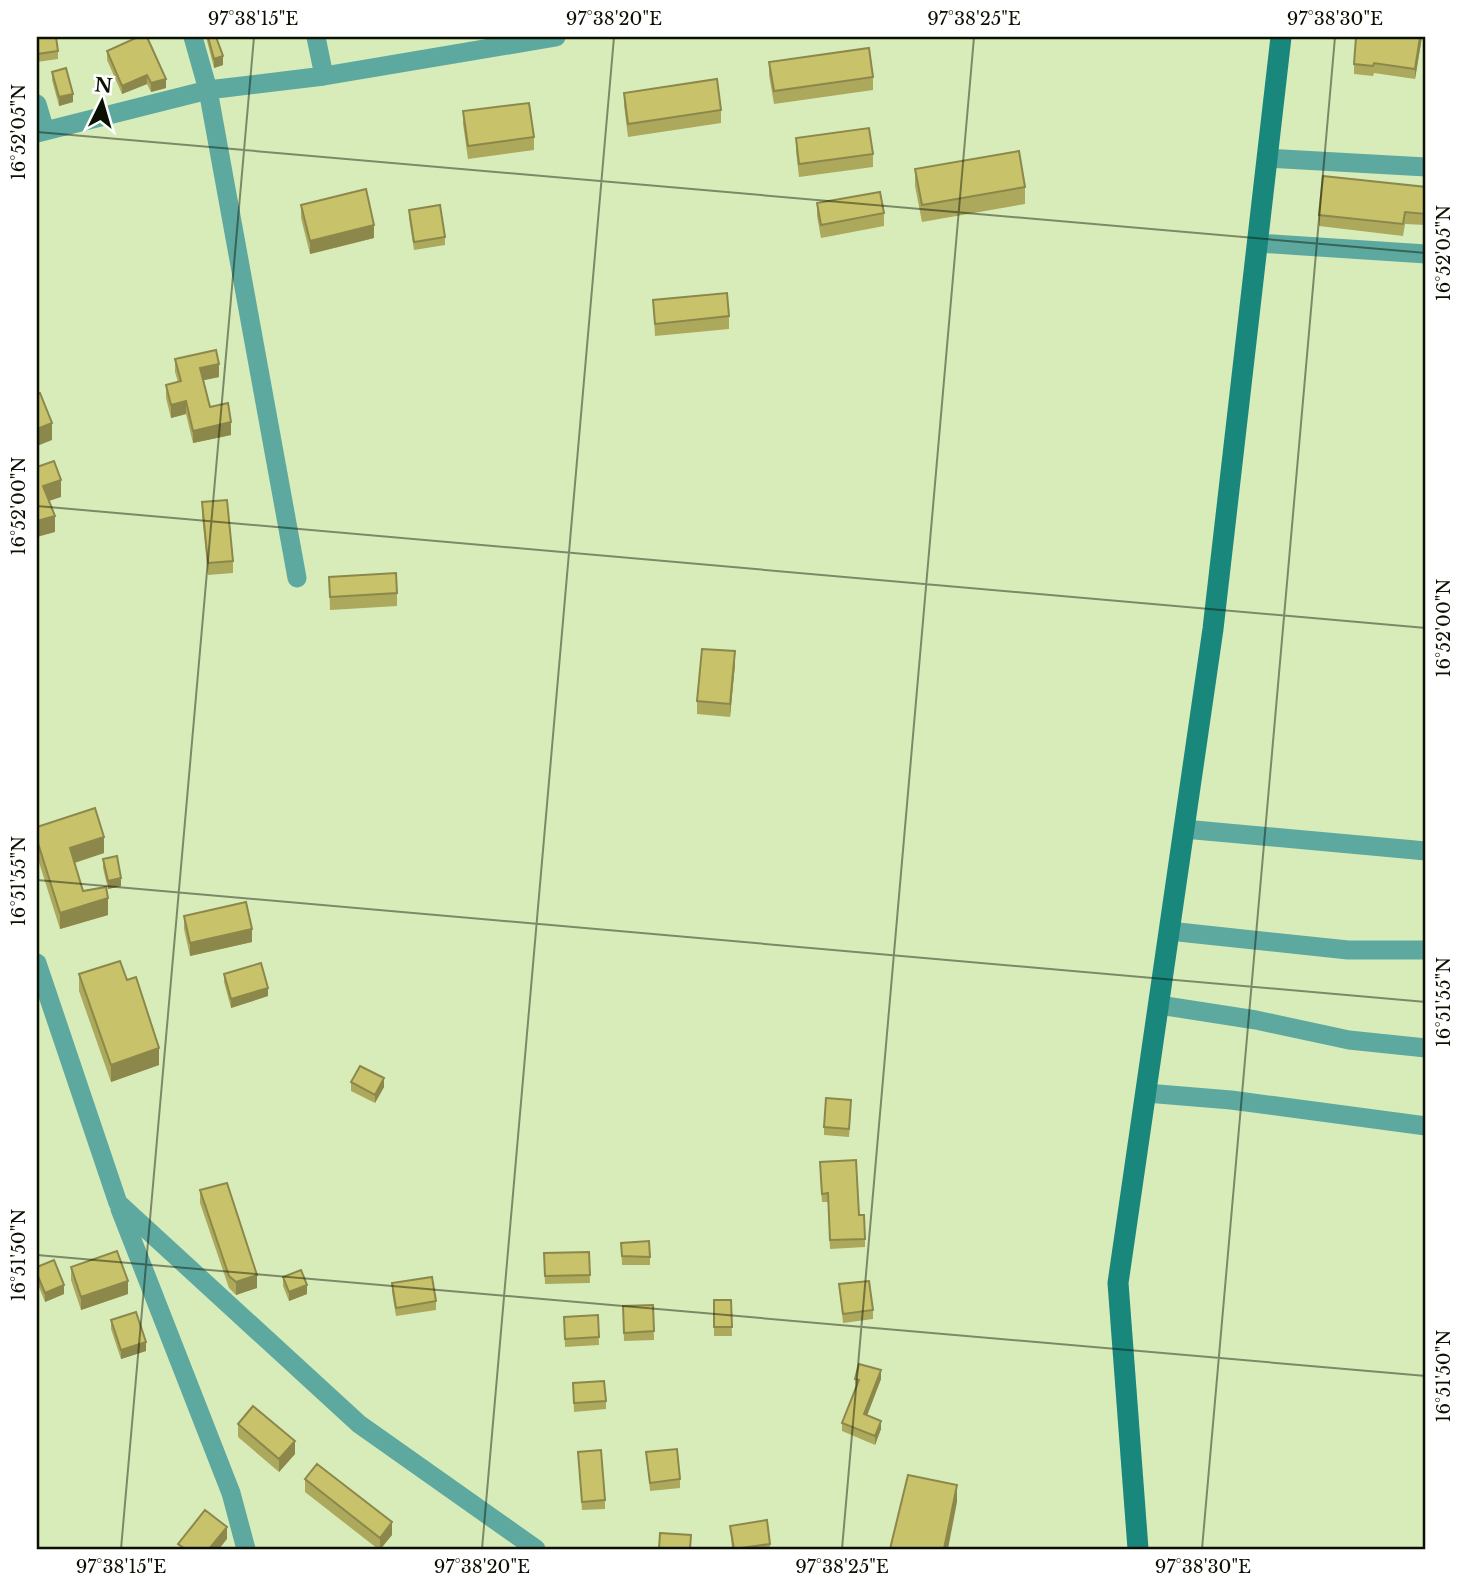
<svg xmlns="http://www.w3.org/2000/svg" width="1463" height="1586" font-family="'Libre Baskerville',serif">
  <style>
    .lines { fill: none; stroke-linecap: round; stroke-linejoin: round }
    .street { stroke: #5da9a0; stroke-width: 19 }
    .secondary { stroke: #1a877d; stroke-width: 21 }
    .wall { fill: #aca85c }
    .shaded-wall { fill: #8c884b }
    .building { fill: #c8c36b; stroke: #8c884b; stroke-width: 2 }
    .ticks { fill: none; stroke: #0b1102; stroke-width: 2; stroke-opacity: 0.45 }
    .neatline { fill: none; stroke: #0b1102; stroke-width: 2.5 }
    .ticks-label { font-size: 18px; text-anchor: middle; fill: #0b1102 }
  </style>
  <rect width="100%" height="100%" fill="#d8ecba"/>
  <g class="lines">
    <path class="street" d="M193,37L208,90L297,578
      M316,37L324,76
      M37,104L45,131
      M37,133L208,90L324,76L556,37
      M1267,158L1426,167
      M1257,243L1426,254
      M1184,829L1426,851
      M1169,931L1348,950H1426
      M37,963L118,1203L359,1424L536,1549
      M1159,1005L1256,1020L1349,1040L1426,1048
      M1146,1093L1231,1100L1426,1126
      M120,1209L231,1493L246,1549"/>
    <path class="secondary" d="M1138,1549L1118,1283L1213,629L1281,37"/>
  </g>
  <path class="wall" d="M37,37L58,51V59L37,62Z
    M206,37H216L223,65L214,68Z
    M1422,37L1415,79L1374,73L1373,76L1354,74V64Z
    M107,51L166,88L151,92L147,84L122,94L107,60Z
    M769,62L873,77V90L774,104L769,75Z
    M52,72L73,102L59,106L52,80Z
    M624,93L721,110V123L628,137L624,105Z
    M463,111L534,137V150L468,159L463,124Z
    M796,138L873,154V167L799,177L796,151Z
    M915,169L1025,187V204L922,222L915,186Z
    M1426,187V225L1405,224L1403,236L1319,226V215Z
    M817,203L884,213V226L821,238L817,216Z
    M301,205L374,238L310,254L301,218Z
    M409,210L445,237V245L414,250L409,218Z
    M653,300L729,316V329L655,336Z
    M175,359L219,377L204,380L210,407L231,435L193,443L186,414L171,418L166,398V385L178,382L175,372Z
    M202,502L233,561V573L208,575L202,515Z
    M329,577L397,593V606L330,610Z
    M735,664L730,717L697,714V701Z
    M37,827L104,853L75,863L83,891L108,915L60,929L37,856Z
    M103,859L121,886L108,889L103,868Z
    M184,916L252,942L190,956L184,929Z
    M79,974L127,980L159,1065L111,1082L79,991Z
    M224,974L268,996L231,1008L224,982Z
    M351,1082L384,1087L375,1103L351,1091Z
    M851,1109L849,1137L824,1135V1127Z
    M820,1171L859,1215L865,1239V1247L830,1249L828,1202H822Z
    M200,1190L257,1288L236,1295L229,1288L200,1203Z
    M621,1243L650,1257V1265H622Z
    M589,1252L590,1283L545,1284L544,1253Z
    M37,1267L64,1294L45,1302L37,1282Z
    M71,1267L128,1294L81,1310L71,1280Z
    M283,1277L307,1294L289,1301L283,1286Z
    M392,1283L436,1301V1310L396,1316L392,1292Z
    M839,1284L873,1310V1319L843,1323Z
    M714,1300H731L732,1336H714Z
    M653,1305L654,1340L624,1341L623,1306Z
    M598,1315L599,1345L565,1347L564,1317Z
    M111,1320L146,1351L121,1359L111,1329Z
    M855,1379H881L867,1416L881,1429L875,1445L842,1431V1423L856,1388Z
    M573,1383L606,1401V1409L574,1412Z
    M238,1424L295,1454L279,1472L238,1437Z
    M578,1452L605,1500V1509L582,1510Z
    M646,1452L680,1479V1488L650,1491Z
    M305,1479L392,1535L381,1549H378L305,1492Z
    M730,1526L770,1544V1549H732Z"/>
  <path class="shaded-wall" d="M1420,37H1422L1415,79V69Z
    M223,56V65L214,68V59Z
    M147,75V84L122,94V86Z
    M166,79V88L151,92V83Z
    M73,94V102L59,106V97Z
    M374,225V238L310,254V241Z
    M219,364V377L200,381V368Z
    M186,401V414L171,418V405Z
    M231,422V435L193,443V431Z
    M52,423V440L37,446V429Z
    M61,480V497L43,503V486Z
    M55,516V532L37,537V521Z
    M735,651V664L730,717V704Z
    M104,837V853L70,864V848Z
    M121,878V886L108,889V881Z
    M108,898V915L60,929V913Z
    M252,929V942L190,956V943Z
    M268,988V996L231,1008V999Z
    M159,1048V1065L111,1082V1065Z
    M384,1078V1087L375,1103V1095Z
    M257,1275V1288L236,1295V1282Z
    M128,1281V1294L81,1310V1297Z
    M64,1285V1294L45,1302V1293Z
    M307,1285V1294L289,1301V1292Z
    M146,1342V1351L121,1359V1350Z
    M881,1370V1379L864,1423V1414Z
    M881,1421V1429L875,1445V1436Z
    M295,1441V1454L279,1472V1459Z
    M957,1485V1502L948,1549H944Z
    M392,1522V1535L380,1549V1538Z
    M227,1527V1539L219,1549H209Z"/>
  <path class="building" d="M37,37H56L58,51L37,54Z
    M138,37H147L166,79L151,83L147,75L122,86L107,51Z
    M208,37H216L223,56L214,59Z
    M1356,37H1420L1415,69L1374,63L1373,66L1354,64Z
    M869,48L873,77L774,91L769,62Z
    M66,68L73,94L59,97L52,72Z
    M717,79L721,110L628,124L624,93Z
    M529,103L534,137L468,146L463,111Z
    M869,128L873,154L799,164L796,138Z
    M1019,151L1025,187L922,205L915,169Z
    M1323,176L1426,187V214L1405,212L1403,224L1319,215Z
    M366,189L374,225L310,241L301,205Z
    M880,192L884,213L821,225L817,203Z
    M440,205L445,237L414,242L409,210Z
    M727,293L729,316L655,324L653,300Z
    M216,350L219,364L200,368L210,407L228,403L231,422L193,431L186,401L171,405L166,385L181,381L175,359Z
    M40,393L52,423L37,429V394Z
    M54,461L61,480L43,486L55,516L37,521V467Z
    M227,500L233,561L208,563L202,502Z
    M396,573L397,593L330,597L329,577Z
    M702,649L735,651L730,704L697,701Z
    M95,808L104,837L70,848L83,891L106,887L108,898L60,913L37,840V827Z
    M117,856L121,878L108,881L103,859Z
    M246,902L252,929L190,943L184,916Z
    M120,961L127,980L136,977L159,1048L111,1065L79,974Z
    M261,963L268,988L231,999L224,974Z
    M360,1066L384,1078L375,1095L351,1082Z
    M826,1098L851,1100L849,1129L824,1127Z
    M856,1160L859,1215H864L865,1239L830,1240L828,1193L822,1194L820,1162Z
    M227,1183L257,1275L236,1282L229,1276L200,1190Z
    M649,1241L650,1257L622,1256L621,1243Z
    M117,1251L128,1281L81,1297L71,1267Z
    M589,1252L590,1275L545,1276L544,1253Z
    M54,1260L64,1285L45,1293L37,1274V1267Z
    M301,1270L307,1285L289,1292L283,1277Z
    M432,1277L436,1301L396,1308L392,1283Z
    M869,1281L873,1310L843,1314L839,1284Z
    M714,1300H731L732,1327H714Z
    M653,1305L654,1331L624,1333L623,1306Z
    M136,1312L146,1342L121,1350L111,1320Z
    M598,1315L599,1337L565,1339L564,1317Z
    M859,1364L881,1370L864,1414L881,1421L875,1436L842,1423L859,1380L855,1379Z
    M604,1381L606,1401L574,1403L573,1383Z
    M253,1406L295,1441L279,1459L238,1424Z
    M677,1449L680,1479L650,1483L646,1452Z
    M601,1450L605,1500L582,1502L578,1452Z
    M317,1464L392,1522L380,1538L305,1479Z
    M908,1475L957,1485L944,1549H890Z
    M205,1510L227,1527L209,1549H185L178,1544Z
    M767,1520L770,1544L734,1549L730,1526Z
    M660,1533L691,1535L690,1549H659Z"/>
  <path class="ticks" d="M37,132L1426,253M37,506L1426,628M37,880L1426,1002M37,1255L1426,1376M121,1549L254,37M482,1549L614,37M842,1549L974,37M1202,1549L1335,37"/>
  <rect width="1463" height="1586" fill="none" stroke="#ffffff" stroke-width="77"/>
  <g transform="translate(102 102) rotate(5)" stroke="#ffffff" stroke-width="5" paint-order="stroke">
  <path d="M0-5L12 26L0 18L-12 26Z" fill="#0b1102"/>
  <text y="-10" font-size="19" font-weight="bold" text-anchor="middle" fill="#0b1102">N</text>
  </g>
  <rect x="38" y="38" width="1386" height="1510" class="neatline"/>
  <g class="ticks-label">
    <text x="253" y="25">97°38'15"E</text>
    <text x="614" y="25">97°38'20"E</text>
    <text x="974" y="25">97°38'25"E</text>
    <text x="1335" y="25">97°38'30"E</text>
    <text transform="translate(19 132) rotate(-90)" y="6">16°52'05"N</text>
    <text transform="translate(1444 253) rotate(-90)" y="6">16°52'05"N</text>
    <text transform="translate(19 506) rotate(-90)" y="6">16°52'00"N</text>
    <text transform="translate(1444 628) rotate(-90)" y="6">16°52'00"N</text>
    <text transform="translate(19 881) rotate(-90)" y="6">16°51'55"N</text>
    <text transform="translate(1444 1002) rotate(-90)" y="6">16°51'55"N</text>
    <text transform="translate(19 1255) rotate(-90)" y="6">16°51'50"N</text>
    <text transform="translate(1444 1376) rotate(-90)" y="6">16°51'50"N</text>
    <text x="121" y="1573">97°38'15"E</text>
    <text x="482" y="1573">97°38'20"E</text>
    <text x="842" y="1573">97°38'25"E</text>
    <text x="1203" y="1573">97°38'30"E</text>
  </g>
</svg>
